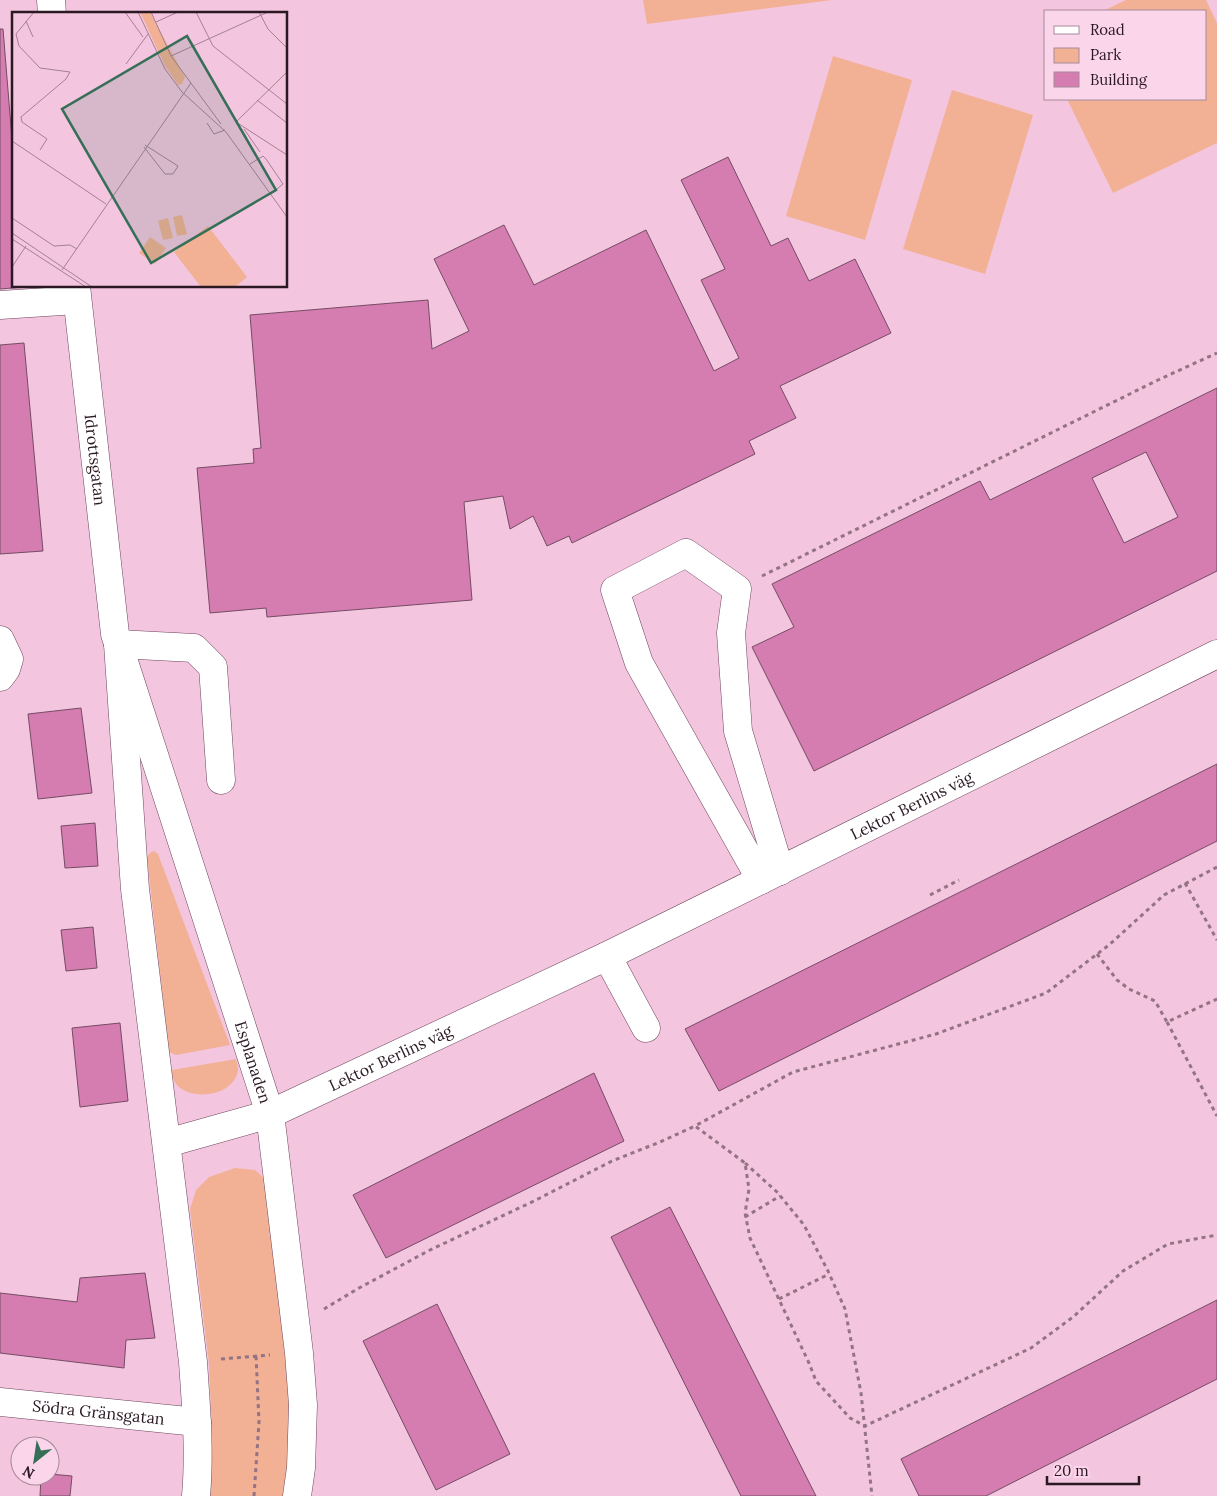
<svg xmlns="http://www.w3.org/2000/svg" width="1217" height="1496" font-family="Lora,serif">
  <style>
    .green { fill: #f2b195 }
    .building { fill: #d57db1; stroke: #744c63; fill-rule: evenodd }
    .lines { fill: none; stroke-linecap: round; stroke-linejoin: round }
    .minor-casing { stroke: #6d455c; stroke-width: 29 }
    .path { stroke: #937385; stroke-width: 3; stroke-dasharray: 4 4; stroke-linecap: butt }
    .minor { stroke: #fff; stroke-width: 28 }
    .labels { text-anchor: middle; stroke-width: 4; stroke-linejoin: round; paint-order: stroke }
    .street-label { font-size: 16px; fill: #2a1923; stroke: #fbd5ea }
    .inset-road { fill: none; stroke: #a38094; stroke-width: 1 }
    .view { fill: #366e57; fill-opacity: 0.15; stroke: #366e57; stroke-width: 2.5 }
    .inset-edge { fill: none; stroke: #2a1923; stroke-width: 2.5 }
  </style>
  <rect width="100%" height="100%" fill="#f4c5df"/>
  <path class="green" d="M643,0H832L647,24Z
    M1126,0H1206L1217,23V143L1113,193L1067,99H1206V11H1103Z
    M833,56L912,80L865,240L786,216Z
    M952,90L1033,115L985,274L903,249Z
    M154,851L158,854L230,1045L176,1055L169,1052L147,857L151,852Z
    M236,1059C237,1062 238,1067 238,1070C234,1102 170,1103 172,1070Z
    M235,1168L255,1170L266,1180L289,1372V1452L285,1496H207L212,1436L209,1363L190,1209L196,1190L209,1177Z"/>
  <path class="building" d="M0,29H3L14,164V286L24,287L0,289Z
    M728,157L771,246L788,238L809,281L855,259L891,333L780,386L796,418L749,441L755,454L572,543L569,536L547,546L533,516L510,529L503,496L464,502L472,600L267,617L266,608L210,613L197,468L254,463L253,449L261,448L250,315L428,300L432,349L469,331L434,259L504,225L534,285L646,230L714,371L739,358L701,280L725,269L681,180Z
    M24,343L43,551L0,554V345Z
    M1217,388V571L814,771L752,647L794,627L772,584L980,481L990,500ZM1146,452L1178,517L1124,543L1092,478Z
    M81,708L92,793L38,799L28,714Z
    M1217,764V841L719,1091L685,1029Z
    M95,823L98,866L65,868L61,826Z
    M93,927L97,968L66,971L61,930Z
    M120,1023L128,1101L80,1107L72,1028Z
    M594,1073L624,1141L386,1258L353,1195Z
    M670,1207L816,1496H741L611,1237Z
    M145,1273L155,1338L126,1340L124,1368L0,1353V1293L77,1302L80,1278Z
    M1217,1300V1379L986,1496H919L901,1459Z
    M437,1304L510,1454L436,1490L363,1341Z
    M50,1474L72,1476L70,1496H40L41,1476H50Z"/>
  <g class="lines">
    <g class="minor-casing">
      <g id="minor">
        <path d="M51,0L52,14"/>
        <path id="s1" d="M76,286L115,634L270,1114L299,1353L303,1405L301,1468L297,1496"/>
        <path d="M0,305L77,300"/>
        <path d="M0,640L9,659L6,669L0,677"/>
        <path d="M761,880L639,663L615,590L686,553L737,589L731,633L738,731L780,871"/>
        <path d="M607,956L646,1028"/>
        <path id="s2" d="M167,1143L270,1114L607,956L1217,654"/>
        <path id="s3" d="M0,1402L197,1422"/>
        <path d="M196,1496C200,1451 196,1406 193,1362L135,889L118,644L194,648L213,667L221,780"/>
      </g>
    </g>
    <path class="path" d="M762,576L1158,380L1217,353
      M1217,867L1164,895L1109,945L1046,993L936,1034L793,1072L695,1126L745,1163L749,1189L745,1213L750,1238L809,1363L816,1381L850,1418L865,1426L1031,1348L1073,1317L1123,1271L1168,1244L1217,1235
      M1185,883L1217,940
      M930,895L959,880
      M1097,954L1117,980L1129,989L1155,1001L1167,1022L1217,999
      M1167,1022L1217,1116
      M745,1163L777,1192L804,1225L828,1271L845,1309L861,1393L872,1496
      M745,1217L780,1196
      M779,1299L829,1274
      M324,1309L359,1288L430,1250L534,1201L612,1161L660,1142L695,1126
      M221,1359L270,1355
      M254,1496L259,1422L256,1355"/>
    <use href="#minor" class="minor"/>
  </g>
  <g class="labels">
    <g class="street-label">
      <text dy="6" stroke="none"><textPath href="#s1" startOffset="175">Idrottsgatan</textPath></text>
      <text dy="6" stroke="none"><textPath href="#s2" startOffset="819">Lektor Berlins väg</textPath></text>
      <text dy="6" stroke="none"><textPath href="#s2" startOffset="240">Lektor Berlins väg</textPath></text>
      <text dy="6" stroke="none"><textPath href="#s1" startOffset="800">Esplanaden</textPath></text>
      <text dy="6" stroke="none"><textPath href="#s3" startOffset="99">Södra Gränsgatan</textPath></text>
    </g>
  </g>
  <g transform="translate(12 12)">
    <rect width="275" height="275" fill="#f4c5df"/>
    <path d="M128,0H138L173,65L170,72L166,73L153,54ZM170,203L175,222L165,224L161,205ZM156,206L161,226L151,228L146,209ZM196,214L235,265L223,275H189L162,240ZM138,225L154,236L143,252L127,241Z" fill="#f2b195"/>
    <path class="inset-road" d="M22,0L4,22L7,34L28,56L58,60L54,67L9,105L10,110L35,127L28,138M113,0L131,25M126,0L153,57L170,80L214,120L275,205M139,0L159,44L209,112M184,0L201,34L275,92M247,0L256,17L275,36M14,9L21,25M144,10L166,0M159,44L256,0M114,52L136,22M275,60L224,110L275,143M245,88L275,111M195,111L202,122L213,118M232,117L248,140M0,129L94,192M132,135L153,162H161L166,154L133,133M238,152L251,144L254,147L271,172L259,182M0,206L42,234L58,233L65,237M0,221L80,275M0,227L74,275M0,255L14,234M50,258L179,71"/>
    <path class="view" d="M175,24L264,178L139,251L50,97Z"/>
    <rect width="275" height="275" class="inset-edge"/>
  </g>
  <rect x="1044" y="10" width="162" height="90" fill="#fbd5ea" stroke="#a78a9a"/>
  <rect x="1054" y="26" width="25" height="8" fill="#ffffff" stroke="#a78a9a"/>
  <text x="1090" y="35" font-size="15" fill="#2a1923">Road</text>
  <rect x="1054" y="48" width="25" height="15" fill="#f2b195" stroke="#a78a9a"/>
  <text x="1090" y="60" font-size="15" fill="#2a1923">Park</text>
  <rect x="1054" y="72" width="25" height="15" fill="#d57db1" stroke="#a78a9a"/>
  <text x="1090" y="85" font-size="15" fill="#2a1923">Building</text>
  <g transform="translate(35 1461) rotate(210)"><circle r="24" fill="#fbd5ea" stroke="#a78a9a"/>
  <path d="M0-4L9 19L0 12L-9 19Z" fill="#366e57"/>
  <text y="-8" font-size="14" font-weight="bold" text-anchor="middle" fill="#2a1923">N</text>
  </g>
  <path d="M1047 1476v8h92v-8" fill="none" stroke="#2a1923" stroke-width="2.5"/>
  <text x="1054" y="1476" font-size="15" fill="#2a1923" stroke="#fbd5ea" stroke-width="4" paint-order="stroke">20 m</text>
</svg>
